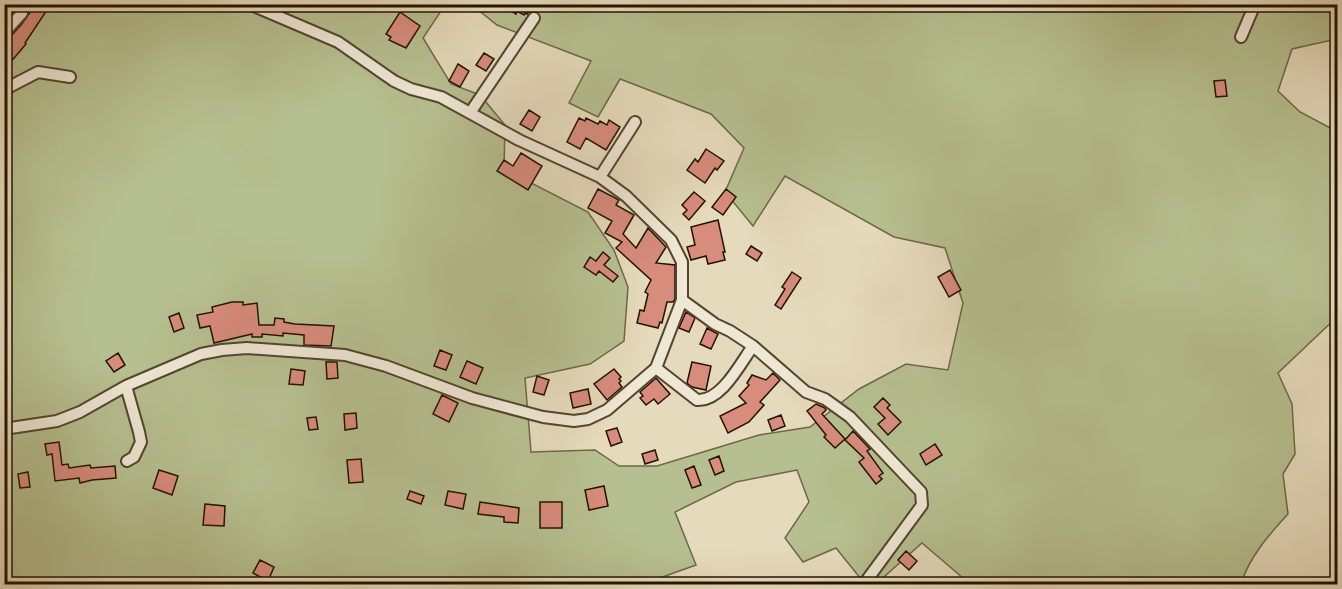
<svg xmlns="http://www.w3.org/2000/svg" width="1342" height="589" font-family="'Libre Bodoni',serif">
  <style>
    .green { fill: #b6bf8f; stroke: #6d6848; stroke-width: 1.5 }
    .building { fill: #d78c7c; stroke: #241200; stroke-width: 1.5 }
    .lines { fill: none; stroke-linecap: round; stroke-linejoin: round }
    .minor-casing { stroke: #54442f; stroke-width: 14 }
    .minor { stroke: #eee7d3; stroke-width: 10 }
  </style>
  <rect width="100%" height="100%" fill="#e5dabb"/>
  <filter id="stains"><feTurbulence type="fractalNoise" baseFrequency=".00333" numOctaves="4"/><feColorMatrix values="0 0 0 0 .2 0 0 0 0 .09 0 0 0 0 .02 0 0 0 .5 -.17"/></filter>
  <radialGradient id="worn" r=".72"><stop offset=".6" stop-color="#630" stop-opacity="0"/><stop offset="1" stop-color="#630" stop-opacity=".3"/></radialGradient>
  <path class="green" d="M4,5H445L423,38L451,84L480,95L505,125L504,169L588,212L614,250L628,287L624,341L590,364L525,378L531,452L595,450L619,466H657L759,435L810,427L859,389L906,364L948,370L963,303L945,248L894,237L785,176L753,226L725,192L744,148L711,114L620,79L598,117L569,103L591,61L497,25L472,5H1337V39L1292,49L1278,91L1300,112L1338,132L1337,317L1278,373L1292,404L1295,454L1283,474L1288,514C1269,535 1249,557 1241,584H970L922,543L876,584H865L836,548L803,562L785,538L809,502L797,470L736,482L675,512L696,565L643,584H5Z"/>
  <path class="building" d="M36,4H51L25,43L26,44L4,70V40L9,38L21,25Z
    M501,4H531L530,6L532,8L527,14L525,13L524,15L517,11L516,14Z
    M400,12L420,26L406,48L389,40L391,37L386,34Z
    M484,53L494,59L486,71L476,65Z
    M458,64L469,71L460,87L449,81Z
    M1225,80L1227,96L1216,97L1214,81Z
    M529,110L540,117L532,131L520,124Z
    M579,118L585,121L586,118L598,124L600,121L607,125L609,120L620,127L606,150L586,138L580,149L567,142Z
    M706,149L724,161L717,170L715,168L705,183L687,170L695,159L698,162Z
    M521,153L542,166L528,190L497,171L504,160L513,166Z
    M598,189L619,200L616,205L634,215L623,234L636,248L648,228L666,247L656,263L675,265V299L673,302H667L662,323L660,322L658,328L637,323L640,310L644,311L648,294L645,292L651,280L616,248L622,242L605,233L612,221L588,208Z
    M726,189L736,197L723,215L712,207Z
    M694,192L705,201L689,220L683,214L687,210L682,205Z
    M718,220L725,252H723L725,260L708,264L706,256L691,260L687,247L695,245L691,227Z
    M751,246L762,253L757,261L746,254Z
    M603,252L610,258L604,265L618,276L613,282L599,271L596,275L584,267L590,257L596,261Z
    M950,270L961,290L949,297L938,277Z
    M792,272L801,278L781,309L775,305L785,289L782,287Z
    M232,302H243V305L257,303L259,325H274L275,318L284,319V322L295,324L334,326L331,346L304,345V335L283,333V336L262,334V337H252V334L214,343L210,326L200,328L197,315L213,312L212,307Z
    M686,312L695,318L689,332L679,328Z
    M179,313L184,328L174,332L169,317Z
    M707,328L718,334L711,349L700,344Z
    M440,350L452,355L446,370L434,366Z
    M118,353L125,365L114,372L106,361Z
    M467,361L483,368L476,384L460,377Z
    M326,362H337L338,378L327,379Z
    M692,362L711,366L706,390L692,387L687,383Z
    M291,369L305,371L303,385L289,384Z
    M614,369L621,377L619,379L621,381L619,383L622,387L607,400L594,384Z
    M773,373L780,380L760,402L764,405L749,422L728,433L720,416L746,403L739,396L749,385L747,383L752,375L766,380Z
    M537,376L549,380L544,395L533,392Z
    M656,378L670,394L658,404L654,399L646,405L640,398L643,396L640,392Z
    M588,389L591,404L573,408L570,393Z
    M442,395L458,403L449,422L433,414Z
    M883,398L890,405L887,408L901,422L888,435L878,424L885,418L874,407Z
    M816,404L825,408L826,410L822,414L845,439L835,448L824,437L826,435L807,411Z
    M356,413L357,428L345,430L344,414Z
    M781,415L785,426L772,431L768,420Z
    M316,417L318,429L309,430L307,418Z
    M617,428L622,442L611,446L606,431Z
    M853,431L870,449L867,451L883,473L879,476L882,479L876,484L859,462L864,458L845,440Z
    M59,442L62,465L68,464L69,468L90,465L91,468L115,466L116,478L92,480L80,483L79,478L55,481L52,454L47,455L45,444Z
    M935,444L942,455L926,465L920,454Z
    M655,450L658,460L645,464L642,454Z
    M719,456L724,471L715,475L709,460Z
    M361,459L363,482L349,483L347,460Z
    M694,466L701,485L692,488L685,470Z
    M159,470L178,476L172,495L153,488Z
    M28,472L30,487L20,488L18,474Z
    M604,486L608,506L589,510L585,490Z
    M410,491L424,496L421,504L407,499Z
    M448,491L466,494L463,509L445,505Z
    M480,502L519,508L518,523L504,522V517L478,514Z
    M540,502H562V528H540Z
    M205,504L225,506L224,526L203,525Z
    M906,551L917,561L909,570L898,560Z
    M260,560L274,567L268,581L253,573Z"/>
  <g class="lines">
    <g class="minor-casing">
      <path id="minor" d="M4,33L22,13
        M1241,37L1255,4
        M4,92L11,86L38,72L70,77
        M470,113L534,18
        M600,177L635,122
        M682,300L715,324L730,331L753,346L806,392L825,399L850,417L921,492L922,505L864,584
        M656,368L697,400C721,402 740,364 753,346
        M126,386L139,432L141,442L134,457L127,461
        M4,429L57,421L80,412L126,386L201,354L222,350L247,348L345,355L386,366L472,398L543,417L574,421L588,419L607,410L656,368L682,300V262L671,240L626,196L600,177L519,140L441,97L411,89L394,81L338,42L249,4"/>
    </g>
    <use href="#minor" class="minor"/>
  </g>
  <rect width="1342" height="589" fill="none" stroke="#e5dabb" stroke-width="24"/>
  <rect x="6" y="6" width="1330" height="577" fill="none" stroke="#241200" stroke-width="3"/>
  <rect x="12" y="12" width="1318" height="565" fill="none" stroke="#241200" stroke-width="1.5"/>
  <rect width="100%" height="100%" filter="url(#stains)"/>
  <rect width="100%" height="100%" fill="url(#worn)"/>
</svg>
